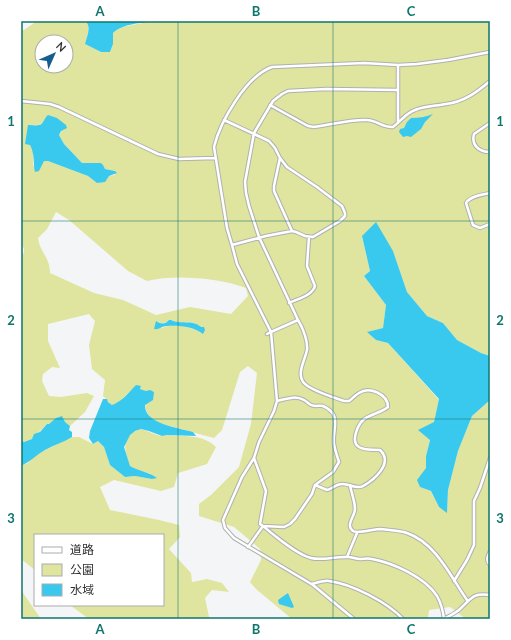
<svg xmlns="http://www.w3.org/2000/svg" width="511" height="640" font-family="Lato,'Noto Sans JP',sans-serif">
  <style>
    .green { fill: #dfe49e; fill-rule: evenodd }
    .water { fill: #3ac9ee }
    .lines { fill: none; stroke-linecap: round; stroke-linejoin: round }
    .street-casing { stroke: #b0b1b2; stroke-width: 4.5 }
    .street { stroke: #fff; stroke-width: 2.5 }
    .grid { fill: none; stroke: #0f766e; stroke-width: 1; stroke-opacity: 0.55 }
    .neatline { fill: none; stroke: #0f766e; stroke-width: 1.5 }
    .grid-label { font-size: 13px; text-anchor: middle; font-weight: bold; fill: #0f766e }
  </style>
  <rect width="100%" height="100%" fill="#f4f5f6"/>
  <path class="green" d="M37,21H85C92,26 87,36 85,44L101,52H110L113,44V33L117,28L148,22L490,21V356L481,353L457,340L443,323L427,316L407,292L393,251L362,237L370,271L364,276L386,305L383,328L368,332L376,340L388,343L439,400L426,456V468L420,487L431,491L439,507L447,512L448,490L458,451L472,416L490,400V619H466L450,607L429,610L428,619H292L256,589L250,582L261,560L260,549L234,527L199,516V504L211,495L239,467L251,424L257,373L248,366L240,372L222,430L214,438L155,422C143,411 145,406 146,391L140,389L141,386C137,388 131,390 128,393C121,400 123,401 112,405C108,402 107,399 103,396L105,380L92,369L89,345L95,321L89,314L48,324V341L60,368L52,367L43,374L42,381L49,396L61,397L87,393L94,396L85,412L70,426L65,422L47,424L32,439L24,442L21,441V251L24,254V248L21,246V30H24ZM42,42H66V66H42ZM43,123L61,131L59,135L64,144L82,163H101L105,169L115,171V175L109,176L97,183L88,176L48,161H43L39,171L33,165V151L30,145L33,125H38ZM56,212L69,220L128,271L147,281C174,274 220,278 246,288L248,296L231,314L190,307L156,315L123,300L94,293L50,273C50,257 40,253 38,238L47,229ZM169,320H171C184,327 197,315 203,334C193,327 172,322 162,328L156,321C160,324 166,324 169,320Z
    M141,429C149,431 157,436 162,436C164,436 166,435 168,435C185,437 203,434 216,447L207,464L178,473L174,487L161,491L114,480L100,487L110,510L159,520L179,525L180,537L169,549L191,573L192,582L207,579L222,583L229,592L212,590L205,598L209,617L214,619H89L70,605H163V535H35V570L21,559V466L28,463L34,456L45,450L72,437H79L93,444L98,441L104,447L110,465L125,477L135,476L152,479L151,474L140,471L130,466C124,450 120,435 141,429Z
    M21,590L41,619H21Z"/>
  <path class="water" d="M85,21H197C176,22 127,18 113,33V44L110,52H101L85,44C87,36 92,26 85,21Z
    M433,114L425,122L421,129L411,137L407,136L403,137L399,132L400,129L404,128L407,122L411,118C419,118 425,117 433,114Z
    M48,115L57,118L66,125L67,128L61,131L59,135L64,144L82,163H101L103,165L105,169L115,171L117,173L109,176L105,182L97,183L88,176L48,161H44L39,171L35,172C33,163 35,154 30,145L25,144L28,125C31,125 36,126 39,125C44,124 44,118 48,115Z
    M376,222L393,251L407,292L427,316L443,323L457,340L481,353L490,356V400L472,416L458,451L448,490L447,513L439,507L431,491L420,487L417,480L426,468V456L430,440L418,430L434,422L439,399L388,343L376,340L367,332L383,328L386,305L364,276L370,271L362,236Z
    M169,320H171C180,325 192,319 201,327H204L205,330L203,334C192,326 179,325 166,326C162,326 159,330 154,329L156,321C160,324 165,325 169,320Z
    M136,385L141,386L140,389L146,391L150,390L154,392L153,400L145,405C144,424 179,428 193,432L196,436L167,435L162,436L149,431L141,429L135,431L130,435L124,447L130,466C139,471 149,472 157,478L152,479L135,476L125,477L110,465L104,447L98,441L93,444L89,438L90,431L103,399H107L108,402L112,405C123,401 128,393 136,385Z
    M62,416L65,422L70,426L69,430L72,432V437C64,442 54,445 45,450C36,455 30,462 21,466V441L24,442L32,439L34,434L40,432L47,424H49L56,418Z
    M288,593L294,607L292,608L279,604L278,600Z"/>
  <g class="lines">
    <g class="street-casing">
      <path id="street" d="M398,65V123
        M21,101L50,104L59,107L158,154L179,159L215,158
        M270,105L308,126L314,127C329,125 352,119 367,120C376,120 383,128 393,127C401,121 406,113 415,110C425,106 436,106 446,104C464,102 477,92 490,81
        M224,120L269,141L275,148L280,158L287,167L317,187L342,206L345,213V216L340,221L313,237L305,236L296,232L292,231L266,236L232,245
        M490,123L474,134C471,145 479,152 490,152
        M280,158L274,186V191L292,231
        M490,193C482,195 470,196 466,203L473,225L480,228L490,224
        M289,303C297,299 312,296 315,286L307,266L309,237
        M298,320L259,237L249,206L246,193L245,182L254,133L273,101L282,94L288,91L326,89L398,90
        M267,334L271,332L237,264L232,245L227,228L214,147C220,122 246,76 272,67L364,63L398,65L417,64L448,60L490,52
        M254,458L266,491L260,524L263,526C275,536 296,554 311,558C323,561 335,556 348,557C352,557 356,559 360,559C364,559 368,558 372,559C393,563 425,577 437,596C441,603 443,611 444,619
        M315,485L327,490C332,489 336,484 342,484C348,483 357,490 363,486C374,480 394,463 380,450C373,449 365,451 359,447C350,442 358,425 363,420C370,414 381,413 388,407C388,394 369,386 359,393C355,395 352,399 349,401H344C333,397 311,391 304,383C296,374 305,360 307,350C308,341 303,328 298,320L271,332L277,401L274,411L259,442L254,458L242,477L223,520L225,528L234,538L313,585L354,619
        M350,485C351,492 355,501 355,509C355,516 345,525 353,531C357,534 374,529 380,529C388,530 399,530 407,533C436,543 451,577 467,600
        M263,526L284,527L290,524L295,519L312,494L315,485L333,472L339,462C337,456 335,450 334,444C332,429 343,415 323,406C320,405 315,407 311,405C309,404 306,401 304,400C295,395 286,399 277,401
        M248,547L263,526
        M490,551C488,556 485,560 490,565
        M347,557L357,533
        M454,581L467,560L474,545V501L480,488L490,458
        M311,584C317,583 324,580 329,581C352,584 387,602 403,619
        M444,619C449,616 456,613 460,609C472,598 472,593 490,595"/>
    </g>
    <use href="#street" class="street"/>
  </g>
  <path class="grid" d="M178,21V619M333,21V619M21,221H490M21,419H490"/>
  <rect width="511" height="640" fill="none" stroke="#ffffff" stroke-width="44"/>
  <rect x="34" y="534" width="130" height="72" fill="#ffffff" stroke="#acacad"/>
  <rect x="42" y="547" width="20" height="6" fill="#ffffff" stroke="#acacad"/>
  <text x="70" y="554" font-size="12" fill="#303031">道路</text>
  <rect x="42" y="564" width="20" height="12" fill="#dfe49e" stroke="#acacad"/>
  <text x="70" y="574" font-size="12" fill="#303031">公園</text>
  <rect x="42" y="584" width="20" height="12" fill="#3ac9ee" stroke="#acacad"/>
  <text x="70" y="594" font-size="12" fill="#303031">水域</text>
  <g transform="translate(54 54) rotate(45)"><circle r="19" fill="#ffffff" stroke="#acacad"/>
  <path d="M0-3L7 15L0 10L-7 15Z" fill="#155d91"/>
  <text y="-6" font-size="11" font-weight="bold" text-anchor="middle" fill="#303031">N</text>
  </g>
  <rect x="22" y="22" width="467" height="596" class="neatline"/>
  <g class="grid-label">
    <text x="100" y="16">A</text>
    <text x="256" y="16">B</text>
    <text x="411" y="16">C</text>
    <text x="11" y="126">1</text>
    <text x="500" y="126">1</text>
    <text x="11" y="325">2</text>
    <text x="500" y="325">2</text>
    <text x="11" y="523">3</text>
    <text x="500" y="523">3</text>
    <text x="100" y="634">A</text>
    <text x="256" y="634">B</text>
    <text x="411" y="634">C</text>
  </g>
</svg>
